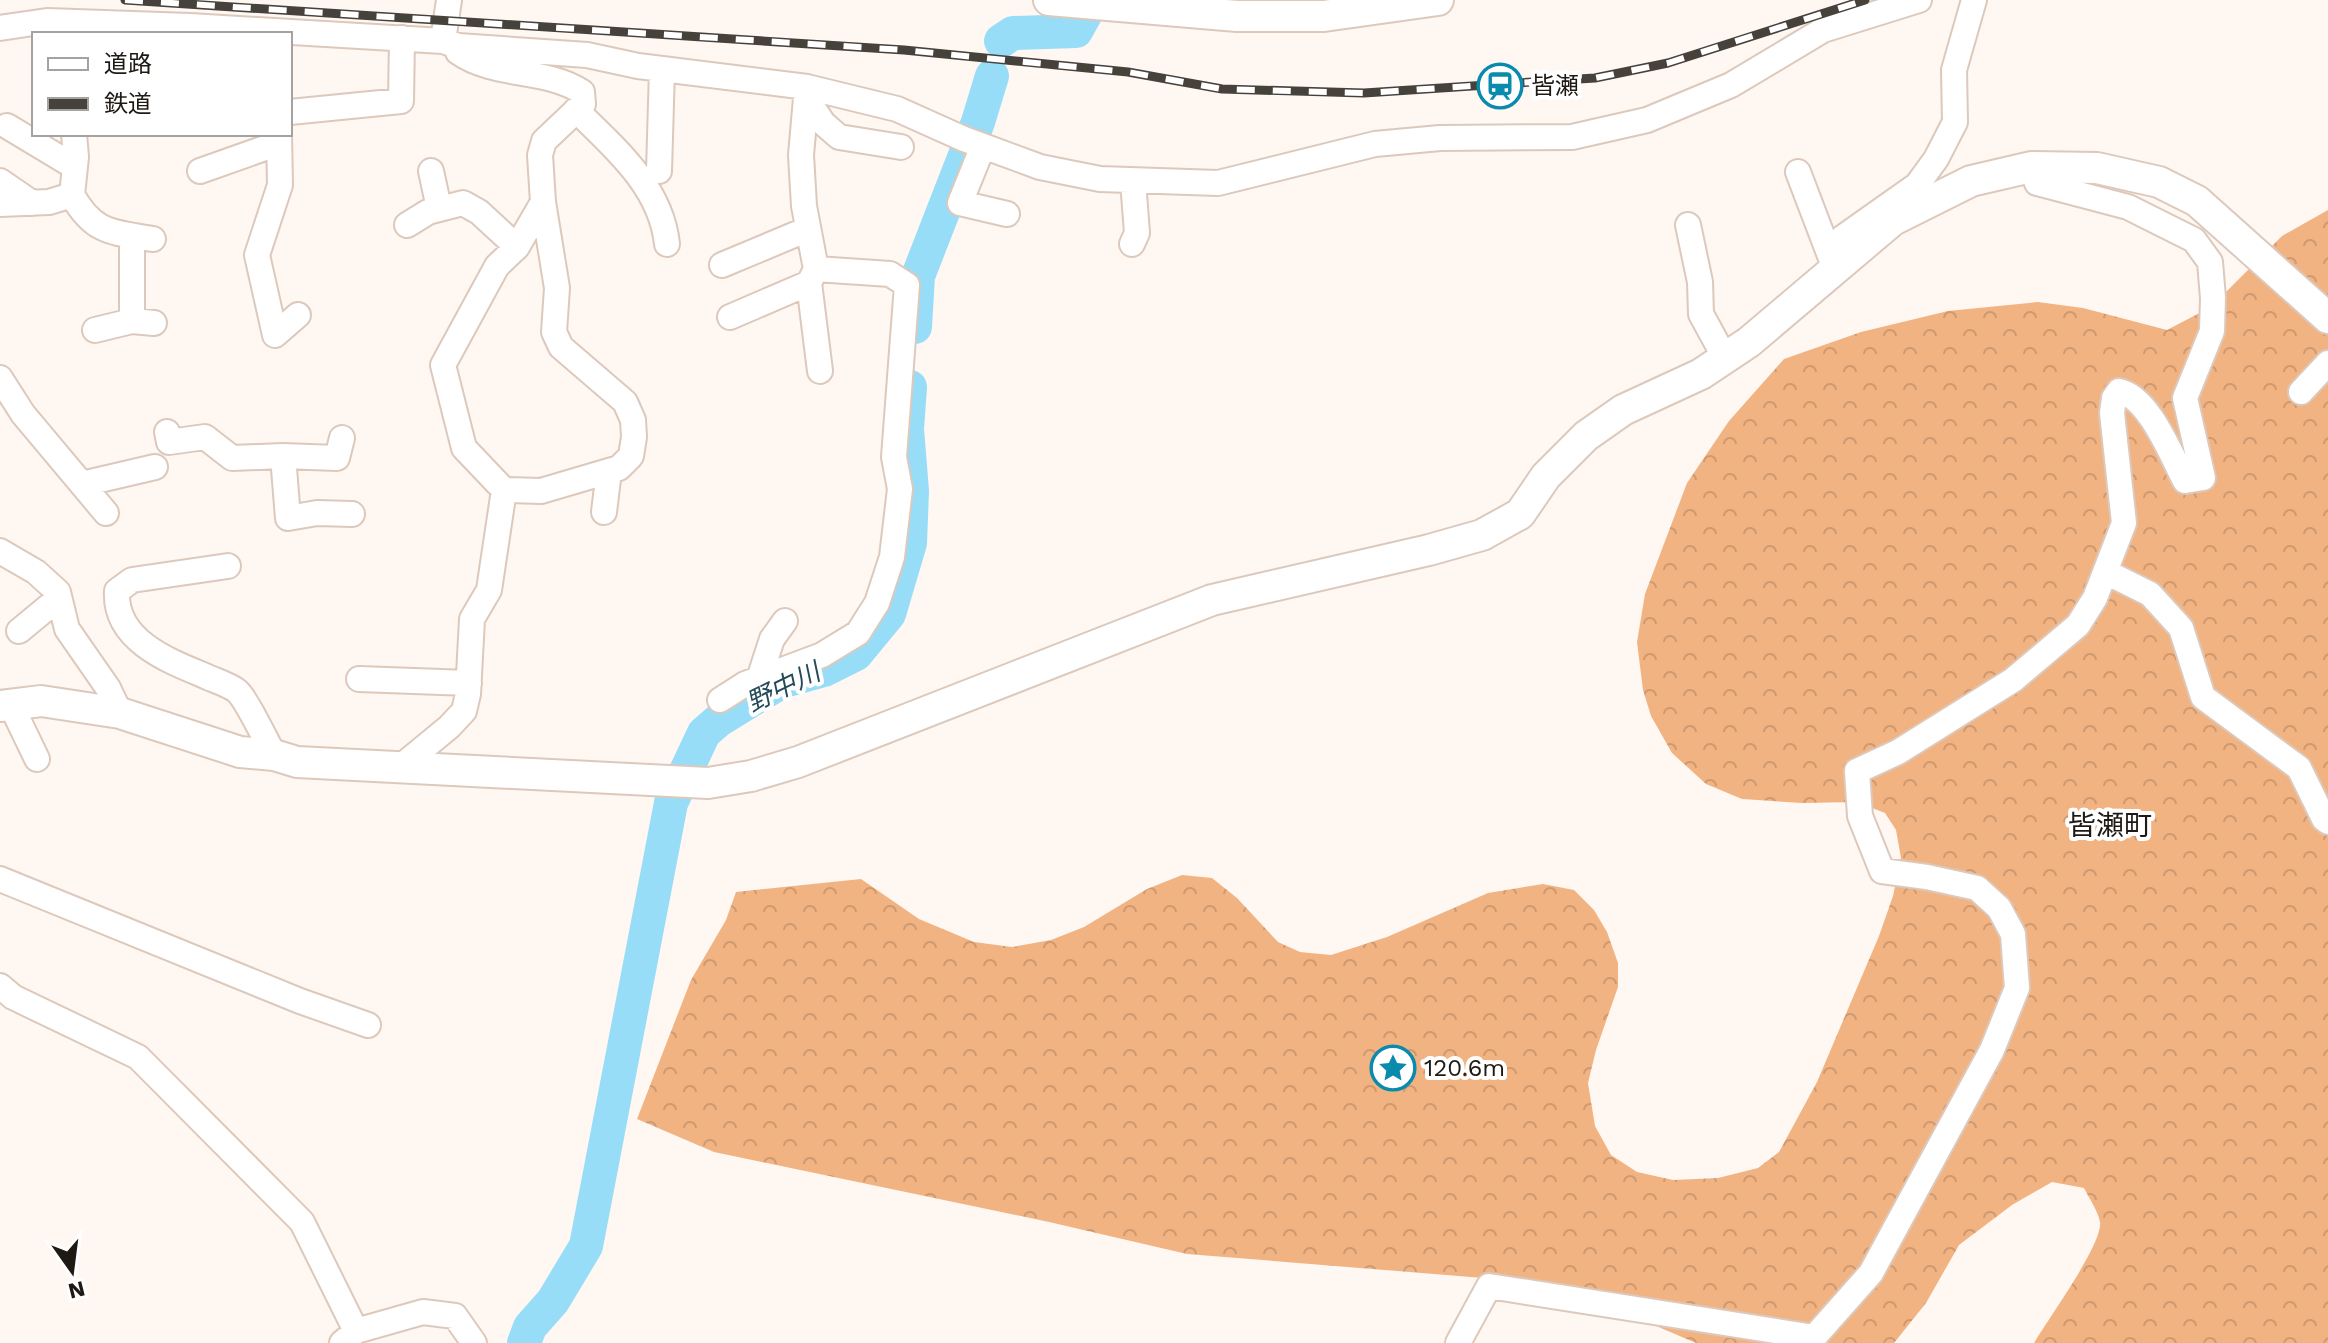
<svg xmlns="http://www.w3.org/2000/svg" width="2328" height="1343" font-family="'Work Sans','Noto Sans JP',sans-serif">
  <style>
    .forest { fill: url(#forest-crowns) }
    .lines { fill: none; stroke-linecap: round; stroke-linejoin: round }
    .river { stroke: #98ddf7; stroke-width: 34 }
    .minor-casing { stroke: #dcc9bc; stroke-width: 28 }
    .tertiary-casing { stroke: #dcc9bc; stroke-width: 34 }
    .minor { stroke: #fff; stroke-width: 24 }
    .tertiary { stroke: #fff; stroke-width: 30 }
    .rail-casing { stroke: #47413c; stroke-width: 9 }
    .rail { stroke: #fff; stroke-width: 6; stroke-dasharray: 18; stroke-linecap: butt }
    .labels { text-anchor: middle; stroke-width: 8; stroke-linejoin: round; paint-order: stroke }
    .poi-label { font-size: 24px; fill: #1f1914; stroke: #fff; text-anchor: start }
    .water-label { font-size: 26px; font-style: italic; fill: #224a58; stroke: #fff }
    .quarter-label { font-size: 28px; fill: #1f1914; stroke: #fff }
  </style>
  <defs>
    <pattern id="forest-crowns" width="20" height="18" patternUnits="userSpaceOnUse" patternTransform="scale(2)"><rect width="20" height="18" fill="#f2b382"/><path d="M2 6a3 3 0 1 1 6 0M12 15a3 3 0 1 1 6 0" fill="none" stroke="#cf996f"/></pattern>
  </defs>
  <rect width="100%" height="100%" fill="#fff7f2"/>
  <path class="forest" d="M2328,210V1343H2034C2048,1319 2103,1244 2100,1222C2098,1211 2089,1198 2084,1188L2052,1182L2012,1205L1959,1245L1926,1303L1894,1343H1696L1558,1284L1187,1254L1049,1222L714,1152L637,1119L691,980L726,920L736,892L861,879L919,919L974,942L1012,947L1051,940L1084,927L1147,889L1182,875L1212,878L1237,898L1278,942L1300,952L1331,955L1387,937L1488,893L1543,884L1574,890L1594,910L1607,932L1618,963V987L1596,1050L1588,1083L1595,1126L1611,1155L1637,1172L1673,1180L1718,1178L1758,1168L1779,1152L1817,1082L1879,936L1893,896L1901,858L1896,830L1885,813L1857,802L1802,803L1742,799L1706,784L1672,753L1651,716L1643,690L1637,642L1645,594L1687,483L1729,421L1784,359L1861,332L1948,311L2038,302L2083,308L2167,330L2211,307L2282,236Z"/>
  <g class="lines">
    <path class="river" d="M1001,41L1013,33L1076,31L1086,13L1089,0
      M915,327L918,276L978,122L992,76
      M524,1343L530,1327L553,1301L586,1246L671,803L704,733L719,720L781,682L824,670L856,654L889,614L910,543L912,491L907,429L910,387"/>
    <g class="minor-casing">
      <path id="minor" d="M0,28L47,21L190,26L443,41L458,46L587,55L638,66L807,87L897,109L964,139L1040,167L1100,179L1218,183L1375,144L1440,138L1572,137L1647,120L1731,85L1823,30L1919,0
        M443,41L449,0
        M458,52C495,78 546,68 582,92L583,104L544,141L540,155L543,202L557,288L554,332L561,347L625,402L633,420L634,437L631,456L619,468L541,491L504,490L464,448L443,365L497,266L517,247L543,202
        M807,87L801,155L804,206L816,269L809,283L820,371
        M806,97L823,123L839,137L901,147
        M576,110C615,148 661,187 667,244
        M290,112L401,101L402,38
        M7,126L75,167
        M279,134L280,185L257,255L275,335L298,315
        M983,146L960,203L1007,214
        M200,171L279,143
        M431,171L439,208
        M659,171L662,69
        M1798,172L1835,269
        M0,181L32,203
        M72,195C94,234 112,232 153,239
        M0,204L49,202L72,195L76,157L74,134
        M407,225L428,212L463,203L479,212L517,247
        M1688,225L1700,282L1701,314L1725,358
        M132,236V321L154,323
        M1132,244L1137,233L1133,181
        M1850,257L1842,238L1917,185L1936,159L1955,122L1954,70L1974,0
        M722,265L808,229
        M730,317L809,283
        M95,330L132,321
        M0,378L23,414L106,513
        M2301,392L2328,363
        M167,432L169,442L205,437L232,458L283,456
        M342,438L337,458L283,456L288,518L317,513L352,514
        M82,484L155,467
        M604,512L609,471
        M0,551L36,572L58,592L67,629L108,688L120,713
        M228,566L132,580L117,591C114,639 166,660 203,675C213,680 228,684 237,691C247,700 266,741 274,755
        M2106,572L2150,594L2181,628L2203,697L2299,768L2324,819L2328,822
        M19,631L59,598
        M359,679L469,683
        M759,679L772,639L785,621
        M720,700L745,684L822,655L858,633L877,603L892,557L900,489L894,457L907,285L890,274L816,269
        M11,705L37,759
        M398,769L449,727L464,711L468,694L472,619L489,590L504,490
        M0,879L300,1001L368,1025
        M0,986L13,997L138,1057L302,1222L356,1331
        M342,1343L356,1331L423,1312L455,1316L474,1343
        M1458,1343L1489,1286L1814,1337
        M1809,1343L1871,1273L1992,1050L2017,988L2013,934L1999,908L1977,888L1927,877L1882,871L1860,816L1857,771L1898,752L2013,680L2078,625L2095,598L2124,523L2112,413L2114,398L2119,391C2149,397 2171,455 2185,481L2203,478L2185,398L2212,331L2213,298L2210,262L2194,240L2128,207L2037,183L2031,167"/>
    </g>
    <g class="tertiary-casing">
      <path id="tertiary" d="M1049,0L1237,16H1324L1438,0
        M0,706L41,701L120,713L240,752L274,755L297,762L708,783L751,776L798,762L1212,600L1429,550L1482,535L1520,514L1546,476L1586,436L1623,410L1701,374L1749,342L1893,220L1971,181L2031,167L2097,168L2159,182L2197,201L2328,318"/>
    </g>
    <use href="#minor" class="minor"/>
    <use href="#tertiary" class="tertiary"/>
    <g class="rail-casing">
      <path id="rail" d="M125,0L904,50L1128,72L1222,89L1364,93L1595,78L1668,63L1865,0"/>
    </g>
    <use href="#rail" class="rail"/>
  </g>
  <defs>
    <g id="station-ring" transform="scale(2.3)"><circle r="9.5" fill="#fff" stroke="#0a8aac" stroke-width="1.5"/><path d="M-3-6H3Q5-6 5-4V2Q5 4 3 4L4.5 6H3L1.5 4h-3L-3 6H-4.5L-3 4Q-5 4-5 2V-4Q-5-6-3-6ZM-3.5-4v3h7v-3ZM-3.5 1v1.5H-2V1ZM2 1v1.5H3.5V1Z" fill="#0a8aac"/></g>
    <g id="sight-ring" transform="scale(2.3)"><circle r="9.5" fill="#fff" stroke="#0a8aac" stroke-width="1.5"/><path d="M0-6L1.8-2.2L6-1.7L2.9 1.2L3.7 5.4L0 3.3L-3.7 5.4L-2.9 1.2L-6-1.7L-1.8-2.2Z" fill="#0a8aac"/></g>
  </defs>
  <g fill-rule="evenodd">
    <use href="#station-ring" x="1500" y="86"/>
    <use href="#sight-ring" x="1393" y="1068"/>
  </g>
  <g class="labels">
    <g class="poi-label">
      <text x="1531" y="94">皆瀬</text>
      <text x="1424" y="1076">120.6m</text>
    </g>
    <g class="water-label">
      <text transform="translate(783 687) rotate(-26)" y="9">野中川</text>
    </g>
    <g class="quarter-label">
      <text x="2110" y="835">皆瀬町</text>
    </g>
  </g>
  <rect x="32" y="32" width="260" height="104" fill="#ffffff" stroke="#a5a3a1" stroke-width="2"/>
  <rect x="48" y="58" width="40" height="12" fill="#ffffff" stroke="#a5a3a1" stroke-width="2"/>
  <text x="104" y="72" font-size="24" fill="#1f1914">道路</text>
  <rect x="48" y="98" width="40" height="12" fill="#47413c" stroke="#a5a3a1" stroke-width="2"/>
  <text x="104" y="112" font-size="24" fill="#1f1914">鉄道</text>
  <g transform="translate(72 1271) rotate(166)" stroke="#ffffff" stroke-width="6" paint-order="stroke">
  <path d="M0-6L14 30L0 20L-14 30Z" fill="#1f1914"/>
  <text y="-12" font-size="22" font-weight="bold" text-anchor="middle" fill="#1f1914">N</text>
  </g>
</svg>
